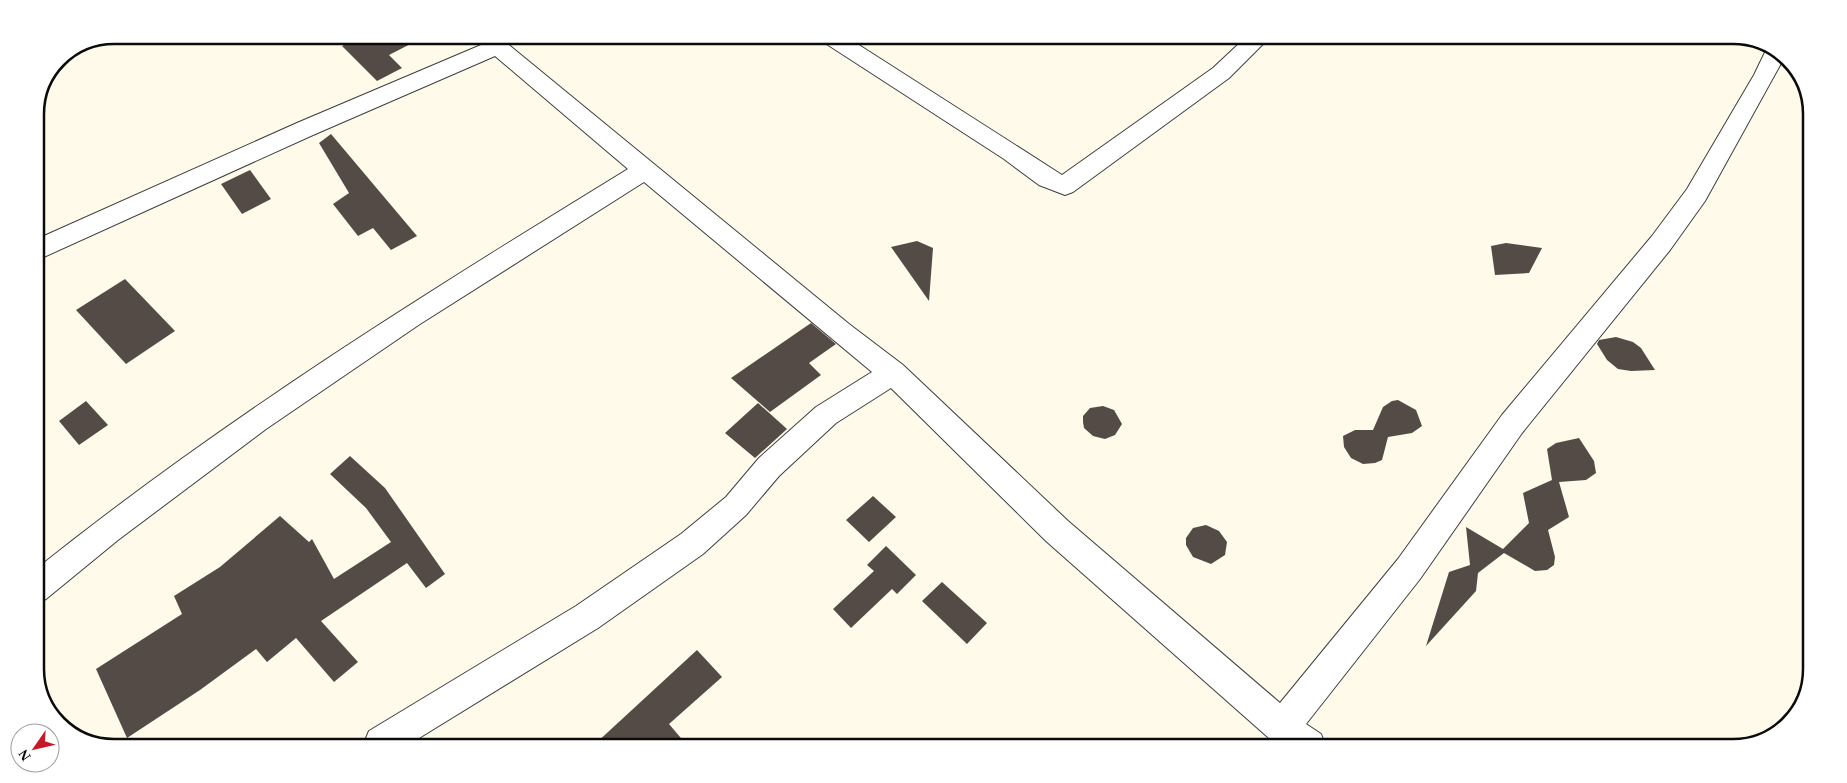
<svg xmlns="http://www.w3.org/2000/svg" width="1847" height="783" font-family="Georgia,serif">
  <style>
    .building { fill: #544b47 }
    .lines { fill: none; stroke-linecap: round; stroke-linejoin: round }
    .minor-casing { stroke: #3e3e3e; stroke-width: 2 }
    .minor { fill: #fff; fill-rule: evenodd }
    .rim { fill: none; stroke: #0b0b0b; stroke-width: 2.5 }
  </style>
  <rect width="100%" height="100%" fill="#fffae9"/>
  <path class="building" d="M362,36H426L389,55L402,68L377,81L342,46Z
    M331,134L417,236L391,250L373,228L358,236L333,204L349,193L319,143Z
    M250,170L271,199L242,214L221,184Z
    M917,241L933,248L929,301L891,247Z
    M1506,243L1542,248L1529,273L1495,275L1491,246Z
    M125,279L175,331L126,364L76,310Z
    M811,323L836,344L809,363L821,375L770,412L731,378Z
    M1616,337L1633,342L1641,348L1655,370L1631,371L1618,369L1607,360L1597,344L1599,340Z
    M1398,400L1416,410L1422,426L1412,433L1388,437L1382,460L1375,463L1363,464L1351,458L1344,447L1343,436L1355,430H1373L1383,407L1392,401Z
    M86,401L108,425L79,445L59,421Z
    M758,403L787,429L755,458L725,433Z
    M1103,406L1114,410L1122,424L1115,435L1105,439L1093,436L1084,428L1083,422V416L1090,408Z
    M1579,438L1594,461L1596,473L1586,480L1559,482L1569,517L1548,530L1555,557L1554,565L1547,570L1535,571L1504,553L1478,573L1476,591L1426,646L1449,572L1470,565L1466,527L1503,549L1529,523L1523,493L1552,480L1547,449L1556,443Z
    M350,456L385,488L445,574L426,588L407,563L321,621L358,662L334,682L296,638L267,662L256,649L200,690L127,738L96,669L182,614L174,596L220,567L280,516L309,542L312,539L334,579L391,542L366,508L330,474Z
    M873,496L896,517L869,542L846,520Z
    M1206,525L1219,531L1227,542L1225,555L1211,564L1193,557L1186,545V538L1193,528Z
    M886,546L916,575L897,594L892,589L851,628L833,609L874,571L867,565Z
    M942,582L987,623L967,644L922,601Z
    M697,650L722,677L669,724L686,744H595Z"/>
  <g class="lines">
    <g class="minor-casing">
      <path id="minor" d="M473,36H498L849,324L903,365L1068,521L1280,703L1398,559L1502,415L1652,236L1687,189L1754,75L1768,46L1784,58L1705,201L1670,250L1522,433L1420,579L1306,724L1321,734L1326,747L1281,746L1270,739L1046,541L891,388L836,423L779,476L746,515L703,554L598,628L411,743H364L369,731L576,606L681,534L726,497L759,458L816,407L872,372L644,182L420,324L266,429L118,540L46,599L35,604V570C222,420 424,294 628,169L495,56L313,135L35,261V240L297,123L481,45Z
        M822,38H848L1062,175L1213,68L1244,39H1268L1229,78L1073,192L1065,195L1039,185L1004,159L825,43Z"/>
    </g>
    <use href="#minor" class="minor"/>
  </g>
  <path d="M0 0H1847V783H0ZM114 44H1733A70 70 0 0 1 1803 114V669A70 70 0 0 1 1733 739H114A70 70 0 0 1 44 669V114A70 70 0 0 1 114 44Z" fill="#fff" fill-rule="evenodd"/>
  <path class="rim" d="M114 44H1733A70 70 0 0 1 1803 114V669A70 70 0 0 1 1733 739H114A70 70 0 0 1 44 669V114A70 70 0 0 1 114 44Z"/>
  <g transform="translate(35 748) rotate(236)"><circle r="24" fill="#ffffff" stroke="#9d9d9d"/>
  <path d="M0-4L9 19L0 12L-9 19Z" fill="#c51927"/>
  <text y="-8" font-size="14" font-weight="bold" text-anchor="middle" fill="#0b0b0b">N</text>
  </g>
</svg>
